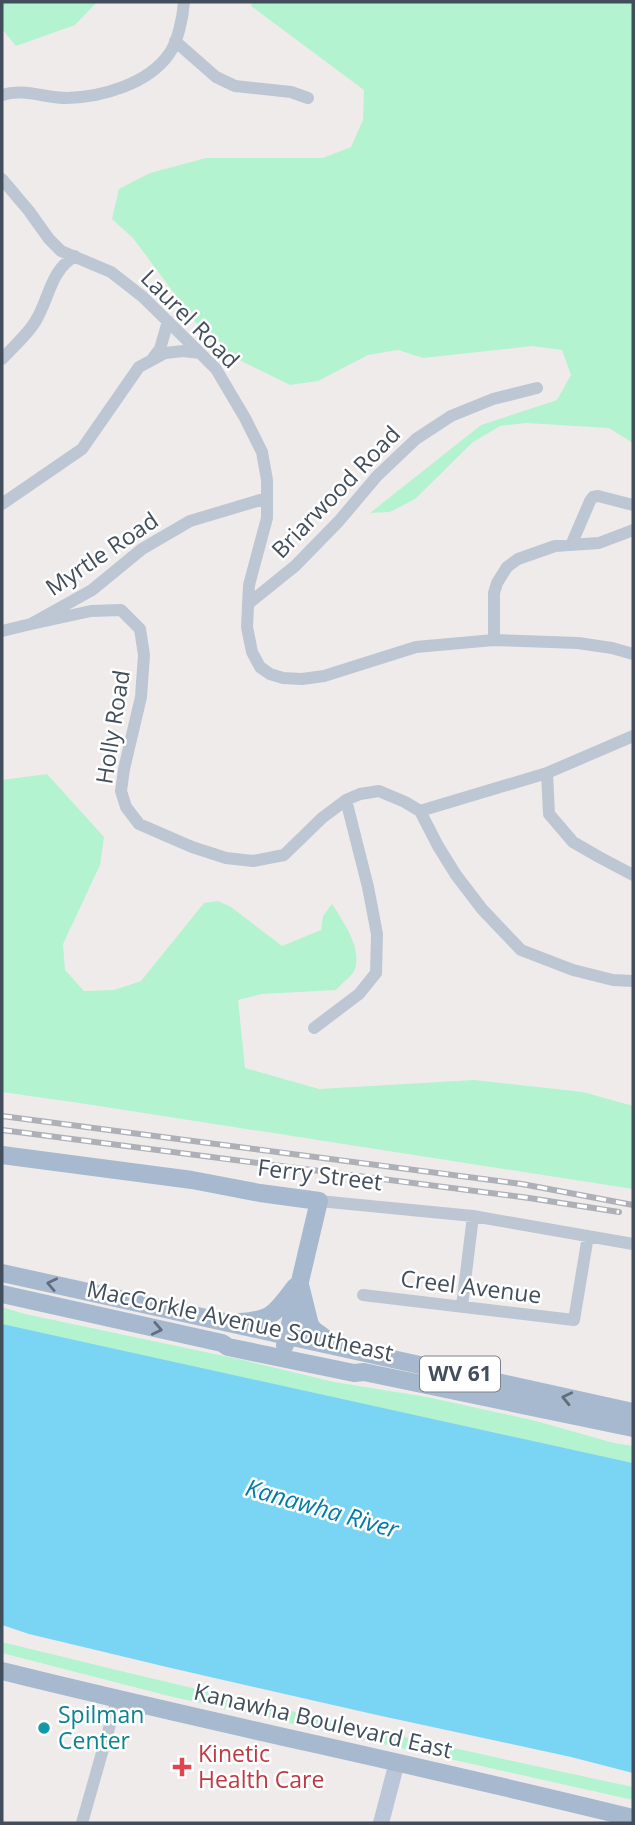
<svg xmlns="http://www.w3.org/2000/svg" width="635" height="1825" font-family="'Open Sans',sans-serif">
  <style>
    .green { fill: #b3f3cf }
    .water { fill: #7ad5f5 }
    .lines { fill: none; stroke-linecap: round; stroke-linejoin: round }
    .street { stroke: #bdc7d3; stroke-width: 12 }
    .secondary { stroke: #bbc7d8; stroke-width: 16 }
    .primary { stroke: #a7b9cf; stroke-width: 18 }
    .rail-casing { stroke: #adb0b7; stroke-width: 6 }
    .rail { stroke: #fff; stroke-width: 3.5; stroke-dasharray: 10; stroke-linecap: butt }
    .oneway { stroke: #606e7e }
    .culture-dot { fill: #0f9aa8; stroke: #fff; stroke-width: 2.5 }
    .health-dot { fill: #e0444e; stroke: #fff; stroke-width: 2.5 }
    .labels { text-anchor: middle; stroke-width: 5; stroke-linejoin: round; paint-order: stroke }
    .shield { fill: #fff; stroke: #7b838c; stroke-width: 2 }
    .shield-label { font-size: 21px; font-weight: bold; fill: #424e5b }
    .street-label { font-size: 23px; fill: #424e5b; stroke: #fff }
    .culture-label { font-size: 23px; fill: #0d838f; stroke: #fff; text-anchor: start }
    .health-label { font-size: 23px; fill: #be3a42; stroke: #fff; text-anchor: start }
    .water-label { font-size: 24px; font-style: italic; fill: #017ba8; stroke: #fff }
  </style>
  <rect width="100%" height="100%" fill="#efebeb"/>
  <path class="green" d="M2,2H97L75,25L16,46L2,29Z
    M253,2H633V443L609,428L526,423L500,426L473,442L415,499L390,512L370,513L481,425L557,400L571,375L562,350L532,346L423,358L398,350L368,355L318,381L290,385L215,348L133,238L112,219L119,189L150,173L206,158H323L351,147L363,120L364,90L251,6Z
    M47,774L104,837L100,865L63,944L65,970L84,991L114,990L141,981L204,903L218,901L231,907L282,946L321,930L323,916L332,904C343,921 362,948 355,969C352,976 341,984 336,990L262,994L238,1000L245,1068L319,1089L474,1080L583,1092L633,1106V1189L86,1104L2,1092V780Z
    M2,1307L25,1314L243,1360L334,1382L427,1397L532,1420L614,1443L633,1446V1463L20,1329L2,1324Z
    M2,1642C212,1694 422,1742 633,1787V1800L169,1696L2,1653Z"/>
  <path class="water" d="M2,1324L633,1463V1773L571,1757L377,1715L171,1668L29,1634L2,1625Z"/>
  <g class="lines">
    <path class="street" d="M175,41L216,77L235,86L291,92L308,98
      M2,95C23,88 45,98 67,98C102,97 148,84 169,54C178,42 183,16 184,2
      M2,179L29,211L49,239L61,251L111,272L143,297L200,353L216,369L245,418L262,452L267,480V518L249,585L247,627L252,652L260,667L270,674L283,678L302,679L324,676L416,647L494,640L578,643L612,648L633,654
      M153,358L160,349L168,321
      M2,359C13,347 27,335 35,322C50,298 49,272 75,256
      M2,504L82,449L139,367L165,353L183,351L200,353
      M570,545L572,543L590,501L593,497L598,496L633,505
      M248,604L295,566L339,521L377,476L416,439L451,416L493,399L537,388
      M31,624L91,611L121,610L140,629L144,655L141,697L124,769L121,791L126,807L139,824L192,847L226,858L253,861L284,855L322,818L346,800L360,794L379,791L405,802L420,811L547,773L633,736
      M2,631L31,624L92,590L142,549L190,521L267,498
      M494,640V593L497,583L507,567L518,559L555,546L599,543L633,530
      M547,773L549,814L573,842L599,857L633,875
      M420,811L438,846L456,875L482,909L521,950L573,970L613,980L633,981
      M314,1028L359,994L376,973L377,934L368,887L346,800
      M319,1201L473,1216L633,1244
      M363,1295L574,1320L588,1236
      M462,1306L473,1216
      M82,1823L117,1700"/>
    <path class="secondary" d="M381,1823L397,1762"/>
    <path class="primary" d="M2,1155L192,1180L260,1193L319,1201L285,1345
      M2,1273L633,1412
      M300,1285L310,1325L314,1330L332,1343
      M2,1294L222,1343L228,1347L354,1373L364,1372L633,1428
      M239,1322C273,1320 275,1313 295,1287
      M2,1671C211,1723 423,1766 633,1818"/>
    <g class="rail-casing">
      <path id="rail" d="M2,1116L522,1184L633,1205
        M2,1130L529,1198L619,1212"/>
    </g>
    <use href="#rail" class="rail"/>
  </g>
  <defs><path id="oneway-chevron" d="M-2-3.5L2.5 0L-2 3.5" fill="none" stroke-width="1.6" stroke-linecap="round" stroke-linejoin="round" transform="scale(1.75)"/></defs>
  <g class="oneway">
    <use href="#oneway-chevron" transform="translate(52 1284) rotate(-168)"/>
    <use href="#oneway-chevron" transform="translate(157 1329) rotate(12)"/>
    <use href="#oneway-chevron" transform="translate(567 1398) rotate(-167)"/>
  </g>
  <circle class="culture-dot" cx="44" cy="1728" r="7"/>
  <path class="health-dot" d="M178.5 1756.5h7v7h7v7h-7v7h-7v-7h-7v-7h7z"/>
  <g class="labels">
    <rect class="shield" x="420" y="1356.5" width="80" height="35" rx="5"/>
    <g class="shield-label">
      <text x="460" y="1381">WV 61</text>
    </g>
    <g class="street-label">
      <text transform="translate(190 319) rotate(45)" y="8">Laurel Road</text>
      <text transform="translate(336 492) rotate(-46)" y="8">Briarwood Road</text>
      <text transform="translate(102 554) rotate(-34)" y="8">Myrtle Road</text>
      <text transform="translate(113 727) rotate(-81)" y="8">Holly Road</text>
      <text transform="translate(320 1175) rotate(7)" y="8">Ferry Street</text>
      <text transform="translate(471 1287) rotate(7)" y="8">Creel Avenue</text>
      <text transform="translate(240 1321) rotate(12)" y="8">MacCorkle Avenue Southeast</text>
      <text transform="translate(323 1721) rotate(13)" y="8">Kanawha Boulevard East</text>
    </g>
    <g class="culture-label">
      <text x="58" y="1723">Spilman<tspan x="58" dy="26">Center</tspan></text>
    </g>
    <g class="health-label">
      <text x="198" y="1762">Kinetic<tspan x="198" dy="26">Health Care</tspan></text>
    </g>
    <g class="water-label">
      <text transform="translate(322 1509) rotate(16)" y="8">Kanawha River</text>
    </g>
  </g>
  <rect width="635" height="1825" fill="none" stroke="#424e5b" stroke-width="7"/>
</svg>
